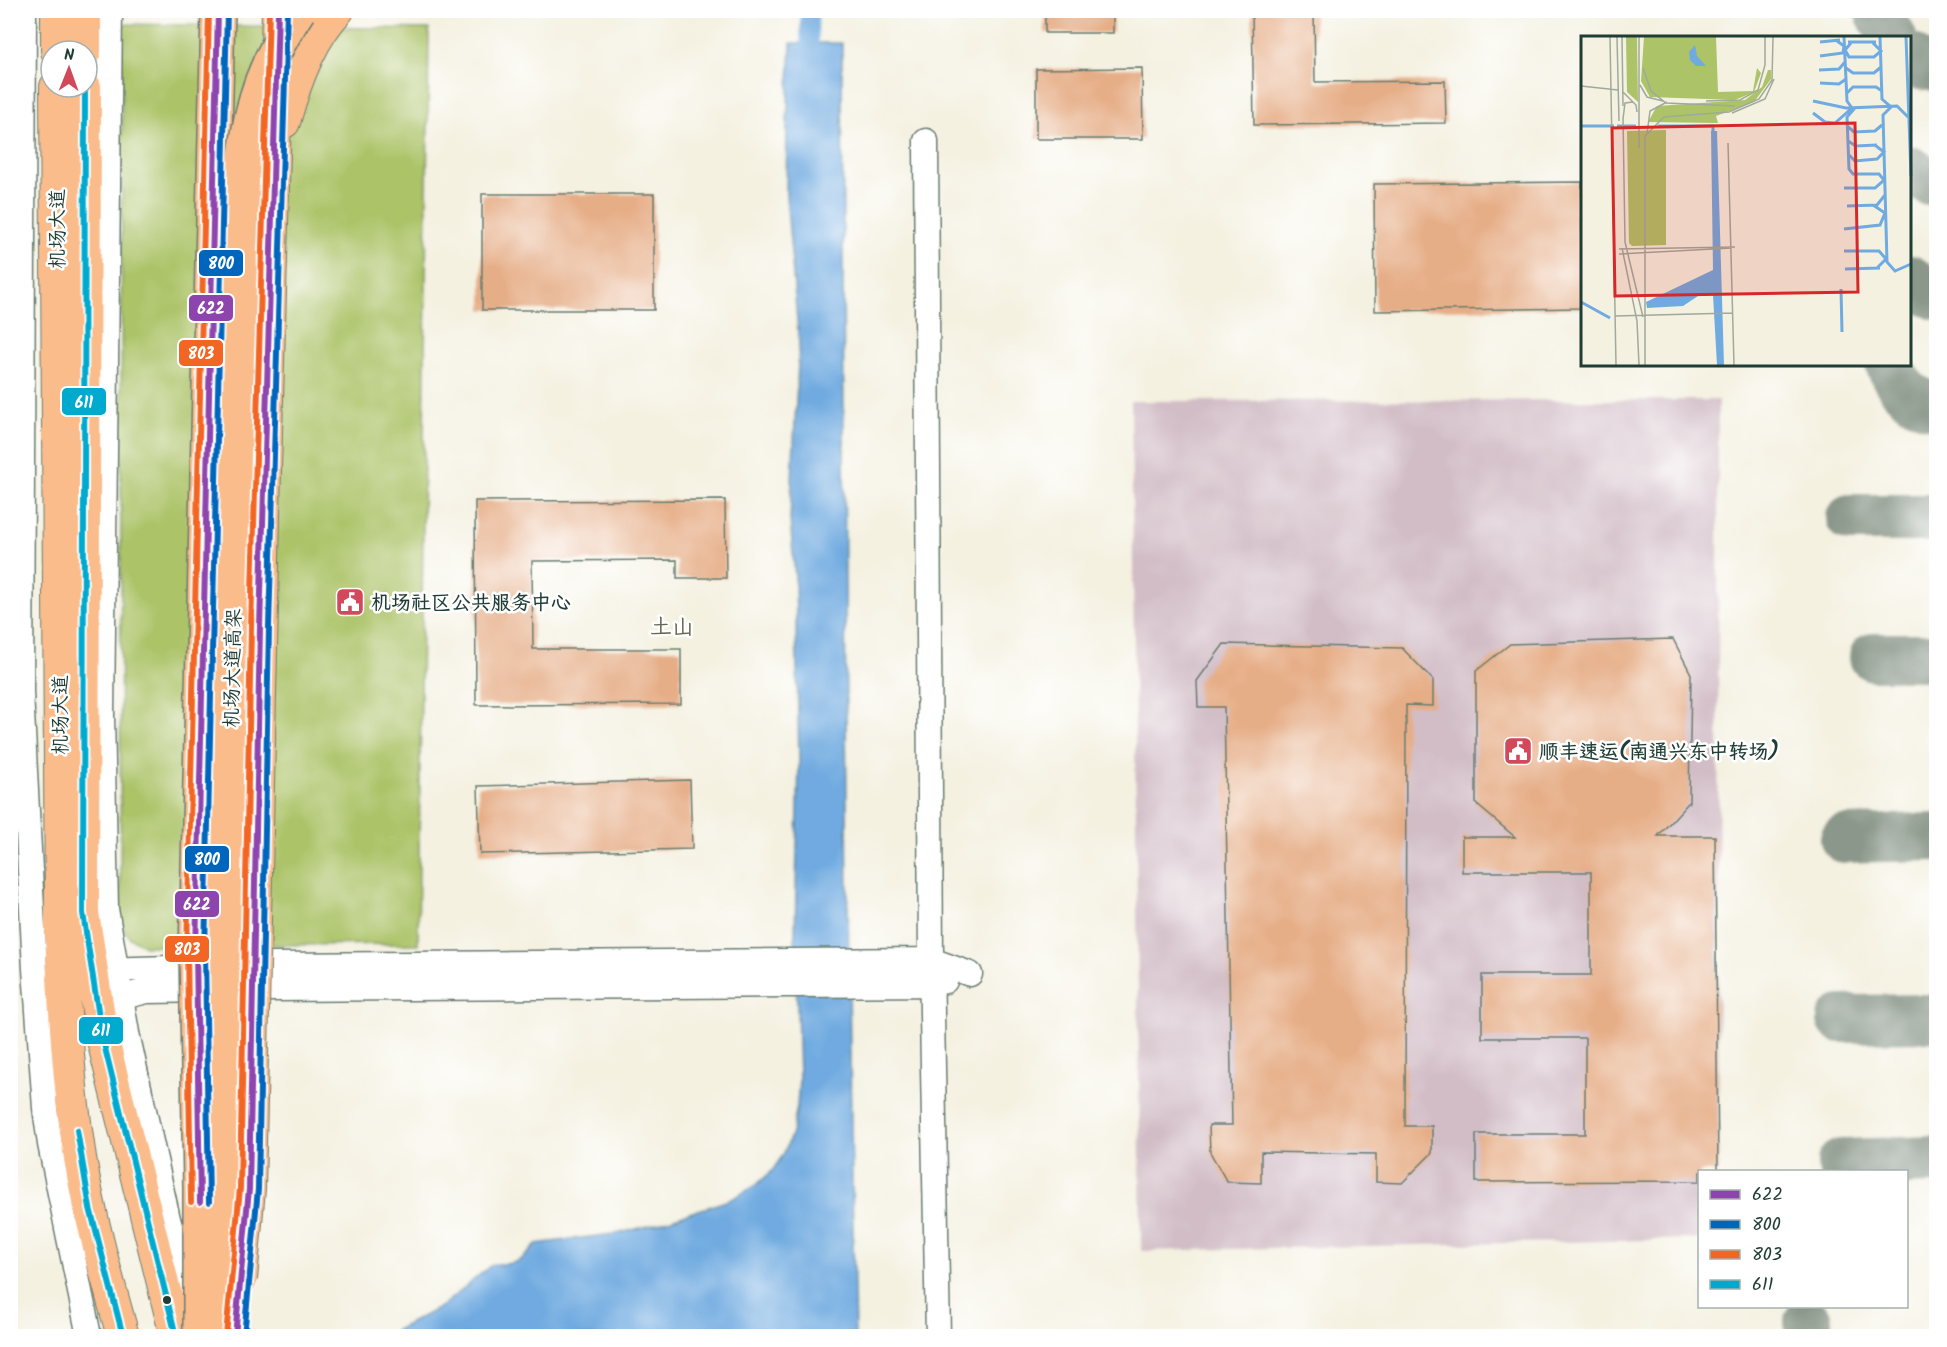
<svg xmlns="http://www.w3.org/2000/svg" width="1947" height="1347" font-family="Kalam,'LXGW WenKai TC',sans-serif">
  <style>
    .industrial { fill: #d2bdc6 }
    .green { fill: #acc368; stroke: #66804e; stroke-width: 1.5 }
    .water { fill: #6faae0; stroke: #47748a; stroke-width: 1.5 }
    .lines { fill: none; stroke-linecap: round; stroke-linejoin: round }
    .canal { stroke: #6faae0; stroke-width: 18 }
    .taxiway { stroke: #8a978a; stroke-width: 48 }
    .building { fill: #e6ae87 }
    .minor-casing { stroke: #6a7c71; stroke-width: 27 }
    .major-casing { stroke: #6a7c71; stroke-width: 34 }
    .highway-casing { stroke: #6a7c71; stroke-width: 36 }
    .minor { stroke: #fff; stroke-width: 24 }
    .major { stroke: #fabc8b; stroke-width: 32 }
    .highway { stroke: #fabc8b; stroke-width: 33 }
    .major-bridge-casing { stroke: #6a7c71; stroke-width: 34; stroke-linecap: butt }
    .highway-bridge-casing { stroke: #6a7c71; stroke-width: 36; stroke-linecap: butt }
    .major-bridge { stroke: #fabc8b; stroke-width: 32 }
    .highway-bridge { stroke: #fabc8b; stroke-width: 33 }
    .bus-1-casing { stroke: #fff; stroke-width: 10 }
    .bus-2-casing { stroke: #fff; stroke-width: 10 }
    .bus-3-casing { stroke: #fff; stroke-width: 10 }
    .bus-4-casing { stroke: #fff; stroke-width: 10 }
    .bus-1 { stroke: #8e44ad; stroke-width: 6 }
    .bus-2 { stroke: #0065bd; stroke-width: 6 }
    .bus-3 { stroke: #f26522; stroke-width: 6 }
    .bus-4 { stroke: #00a9ce; stroke-width: 6 }
    .bus-dot { fill: #1f3d34; stroke: #fff; stroke-width: 2 }
    .labels { text-anchor: middle; stroke-width: 5; stroke-linejoin: round; paint-order: stroke }
    .street-label { font-size: 20px; fill: #1f3d34; stroke: #fff }
    .poi-label { font-size: 20px; font-weight: bold; fill: #1f3d34; stroke: #fff; text-anchor: start }
    .quarter-label { font-size: 22px; fill: #656551; stroke: #fff }
    .inset-river { fill: none; stroke: #6faae0; stroke-width: 3 }
    .inset-road { fill: none; stroke: #9fa99c; stroke-width: 1.5 }
    .view { fill: #d62828; fill-opacity: 0.15; stroke: #d62828; stroke-width: 3 }
    .inset-edge { fill: none; stroke: #1f3d34; stroke-width: 3 }
    .line-badge { stroke: #fff; stroke-width: 2 }
    .badge-label { font-size: 16px; text-anchor: middle; font-weight: bold; fill: #fff }
  </style>
  <rect width="100%" height="100%" fill="#fff"/>
  <filter id="ink" filterUnits="userSpaceOnUse"><feTurbulence type="fractalNoise" baseFrequency=".0167" numOctaves="2"/><feDisplacementMap in="SourceGraphic" scale="12" xChannelSelector="R" yChannelSelector="G"/><feConvolveMatrix kernelMatrix="1 2 1 2 8 2 1 2 1" color-interpolation-filters="sRGB"/></filter>
  <filter id="wash" filterUnits="userSpaceOnUse"><feTurbulence type="fractalNoise" baseFrequency=".008" numOctaves="4" result="noise"/><feDisplacementMap in="SourceGraphic" scale="24" xChannelSelector="R" yChannelSelector="G"/><feGaussianBlur stdDeviation="1.35" result="paint"/><feColorMatrix in="noise" values="0 0 0 0 0 0 0 0 0 0 0 0 0 0 0 0 0 1.4 0 .05"/><feComposite in="paint" operator="in"/></filter>
  <g filter="url(#wash)">
    <rect width="100%" height="100%" fill="#f4f1e1"/>
    <path class="industrial" d="M1718,400L1719,1171L1700,1172L1699,1239L1141,1251L1131,401Z"/>
    <path class="green" d="M122,24L429,29L418,944L145,946L130,938L120,924Z"/>
    <path class="water" d="M791,43H842C844,474 846,905 855,1336H385L442,1306L490,1266C495,1263 498,1264 504,1264C518,1264 528,1256 536,1244L620,1233L659,1223L732,1199L755,1186L772,1171L783,1155L792,1133L797,1106L799,1079L795,936L799,760L795,578L790,519L799,343L786,196L787,124Z"/>
    <g class="lines">
      <path class="canal" d="M809,10L810,66"/>
      <path class="taxiway" d="M1879,12L1893,38
        M1910,57L1920,66L1936,68
        M1910,170L1928,181L1936,182
        M1910,279L1926,291L1936,296
        M1889,364C1899,389 1911,401 1936,406
        M1850,518H1936
        M1873,657H1936
        M1844,839L1936,837
        M1841,1019L1936,1018
        M1841,1163L1936,1160
        M1808,1321L1809,1336"/>
    </g>
    <g id="blocks">
      <path class="building" d="M1045,10H1113V33H1045Z
        M1252,10H1314L1315,82L1445,81L1446,123L1254,125Z
        M1142,68L1143,139H1036V69Z
        M1582,182V308L1375,311L1374,184Z
        M482,194H654V310H482Z
        M725,500L726,578H677V560L532,561L533,649H681V704L476,705L475,501Z
        M1673,639L1691,674L1689,802L1658,836H1715L1718,1172H1700V1181L1476,1182V1134H1585V1038H1482V975H1591V872H1462V837H1515L1476,804V671L1510,644Z
        M1224,644L1402,648L1433,680V706L1406,705L1405,1126H1432V1153L1402,1183L1376,1182V1154L1261,1152V1183L1227,1182L1210,1152L1209,1125H1232L1224,707H1198L1197,681Z
        M690,780L692,849L480,854L478,786Z"/>
    </g>
  </g>
  <g filter="url(#ink)">
    <use href="#blocks" fill-opacity="0" stroke="#6a7c71" stroke-width="1.5"/>
    <g class="lines">
      <g class="minor-casing">
        <path id="minor" d="M24,10L21,692L35,969L45,1108L50,1144L89,1336
          M110,10L102,715L106,909L127,1033L168,1219L192,1305
          M926,141L931,960L938,1336
          M102,970L272,965L931,960L970,974
          M106,1001L147,991L272,989L931,984L945,981"/>
      </g>
      <g class="major-casing">
        <path id="major" d="M57,51V10
          M85,51V10
          M56,87L61,929C64,1005 68,1082 80,1158C90,1218 107,1278 123,1336
          M85,87L83,913L102,1036L176,1336
          M284,122C294,85 311,38 338,10
          M265,469L278,10"/>
      </g>
      <g class="highway-casing">
        <path id="highway" d="M209,390L218,10"/>
      </g>
      <use href="#minor" class="minor"/>
      <use href="#major" class="major"/>
      <use href="#highway" class="highway"/>
      <g class="major-bridge-casing">
        <path id="major-bridge" d="M241,1279L249,1189L265,469"/>
      </g>
      <g class="highway-bridge-casing">
        <path id="highway-bridge" d="M200,1336V1188L196,952L209,390
          M230,1336C224,1070 230,803 234,536C235,449 237,362 240,274C242,221 240,166 252,114C260,76 278,42 299,10"/>
      </g>
      <use href="#major-bridge" class="major-bridge"/>
      <use href="#highway-bridge" class="highway-bridge"/>
      <g class="bus-1-casing">
        <path id="bus-1" d="M200,1202L196,952L218,10
          M235,1336L249,1189L260,627L278,10"/>
      </g>
      <g class="bus-2-casing">
        <path id="bus-2" d="M209,1202L205,952L227,10
          M244,1336L258,1189L269,627L287,10"/>
      </g>
      <g class="bus-3-casing">
        <path id="bus-3" d="M191,1202L187,952L209,10
          M226,1335L240,1188L251,627L269,10"/>
      </g>
      <g class="bus-4-casing">
        <path id="bus-4" d="M85,87L83,913L102,1036L176,1336
          M77,1130L90,1208L123,1336"/>
      </g>
      <use href="#bus-1" class="bus-1"/>
      <use href="#bus-2" class="bus-2"/>
      <use href="#bus-3" class="bus-3"/>
      <use href="#bus-4" class="bus-4"/>
    </g>
  </g>
  <defs>
    <g id="civic-square" transform="scale(1.5)"><rect x="-9" y="-9" width="18" height="18" rx="4" fill="#d1495b" stroke="#fff"/><path d="M-.6-6.5H3V-4.5H.6V-3L4-1V1h2V6H-6V1h2V-1L-.6-3ZM-1.2 2.5V6h2.4V2.5Z" fill="#fff"/></g>
  </defs>
  <g fill-rule="evenodd">
    <use href="#civic-square" x="350" y="602"/>
    <use href="#civic-square" x="1518" y="751"/>
  </g>
  <circle class="bus-dot" cx="167" cy="1300" r="5"/>
  <g class="labels">
    <g class="street-label">
      <text transform="translate(57 229) rotate(-90)" y="7">机场大道</text>
      <text transform="translate(232 668) rotate(-89)" y="7">机场大道高架</text>
      <text transform="translate(60 715) rotate(-90)" y="7">机场大道</text>
    </g>
    <g class="poi-label">
      <text x="371" y="609">机场社区公共服务中心</text>
      <text x="1539" y="758">顺丰速运(南通兴东中转场)</text>
    </g>
    <g class="quarter-label">
      <text x="672" y="634">土山</text>
    </g>
  </g>
  <g transform="translate(1581 36)">
    <rect width="330" height="330" fill="#f4f1e1"/>
    <path d="M45,1H56L57,66L46,56ZM63,1H135L137,56L172,55L176,32L180,37L173,56L154,64L69,61L60,45ZM187,34H190V43L173,66L135,80L137,87L67,86L76,70L164,64L181,51ZM85,94V209L51,210L48,207L46,95Z" fill="#acc368"/>
    <path d="M114,9L116,20L125,30H115L109,24L108,16ZM130,95H136L143,329H136L132,259L120,258L102,270L66,272L65,266L132,234Z" fill="#6faae0"/>
    <path class="inset-river" d="M299,1L301,63L310,71L302,79L306,226L314,235L330,228M325,1L330,140M239,6L259,4M267,6H295M270,7L264,14L268,21H293L300,15L292,7M239,20L262,17L263,10L256,5M265,32L272,37H293L300,31M238,34L258,33L264,26M239,47L258,48L265,43M266,57L272,51H295L301,55M232,65L265,72L316,70L327,81M232,77L244,86L254,87L271,72L266,65L263,1M0,90H33M36,90H55M77,90H132V97M266,90L273,96L294,95L301,89M267,105L275,110L296,109M267,118L274,125L296,123L303,116L295,110M263,152H294L303,144L298,138H272L268,133L266,81L274,72M266,170L296,169L304,159M263,193L299,189L304,177L292,169M263,215H298L305,223L296,232M264,233L299,232M260,253L261,296M0,266L29,282"/>
    <path class="inset-road" d="M29,1L35,329M36,1L38,85M41,1L42,70M58,1V112M62,32L70,55L85,67L154,70M59,49L66,61L82,65M0,50L37,54M42,56L55,69L56,76M125,65L159,64L177,54L184,29V1M151,77L184,63L193,43M42,81L44,206L62,281M42,83L44,67L52,66M66,98L69,75L86,66M147,107L153,329M41,212L56,285L58,329M38,213L154,211M38,218L151,212M34,280L152,277M64,329V100L83,81L148,76L178,63L191,44L192,1"/>
    <path class="view" d="M274,87L277,256L34,260L31,92Z"/>
    <rect width="330" height="330" class="inset-edge"/>
  </g>
  <g class="line-badge">
    <rect x="198" y="249" width="46" height="28" rx="6" fill="#0065bd"/>
    <rect x="188" y="294" width="46" height="28" rx="6" fill="#8e44ad"/>
    <rect x="178" y="339" width="46" height="28" rx="6" fill="#f26522"/>
    <rect x="61" y="387" width="46" height="29" rx="6" fill="#00a9ce"/>
    <rect x="184" y="845" width="46" height="28" rx="6" fill="#0065bd"/>
    <rect x="174" y="890" width="46" height="28" rx="6" fill="#8e44ad"/>
    <rect x="164" y="935" width="46" height="28" rx="6" fill="#f26522"/>
    <rect x="78" y="1016" width="46" height="29" rx="6" fill="#00a9ce"/>
  </g>
  <g class="badge-label">
    <text x="221" y="269">800</text>
    <text x="211" y="314">622</text>
    <text x="201" y="359">803</text>
    <text x="84" y="408">611</text>
    <text x="207" y="865">800</text>
    <text x="197" y="910">622</text>
    <text x="187" y="955">803</text>
    <text x="101" y="1036">611</text>
  </g>
  <rect width="1947" height="1347" fill="none" stroke="#fff" stroke-width="36"/>
  <rect x="1698" y="1170" width="210" height="138" fill="#ffffff" stroke="#a5b1ae" stroke-width="1.5"/>
  <rect x="1710" y="1190" width="30" height="9" fill="#8e44ad" stroke="#a5b1ae" stroke-width="1.5"/>
  <text x="1752" y="1200" font-size="18" fill="#1f3d34">622</text>
  <rect x="1710" y="1220" width="30" height="9" fill="#0065bd" stroke="#a5b1ae" stroke-width="1.5"/>
  <text x="1752" y="1230" font-size="18" fill="#1f3d34">800</text>
  <rect x="1710" y="1250" width="30" height="9" fill="#f26522" stroke="#a5b1ae" stroke-width="1.5"/>
  <text x="1752" y="1260" font-size="18" fill="#1f3d34">803</text>
  <rect x="1710" y="1280" width="30" height="9" fill="#00a9ce" stroke="#a5b1ae" stroke-width="1.5"/>
  <text x="1752" y="1290" font-size="18" fill="#1f3d34">611</text>
  <g transform="translate(69 69) rotate(1)"><circle r="28" fill="#ffffff" stroke="#a5b1ae" stroke-width="1.5"/>
  <path d="M0-4.5L10 22L0 15L-10 22Z" fill="#d1495b"/>
  <text y="-9" font-size="16" font-weight="bold" text-anchor="middle" fill="#1f3d34">N</text>
  </g>
</svg>
